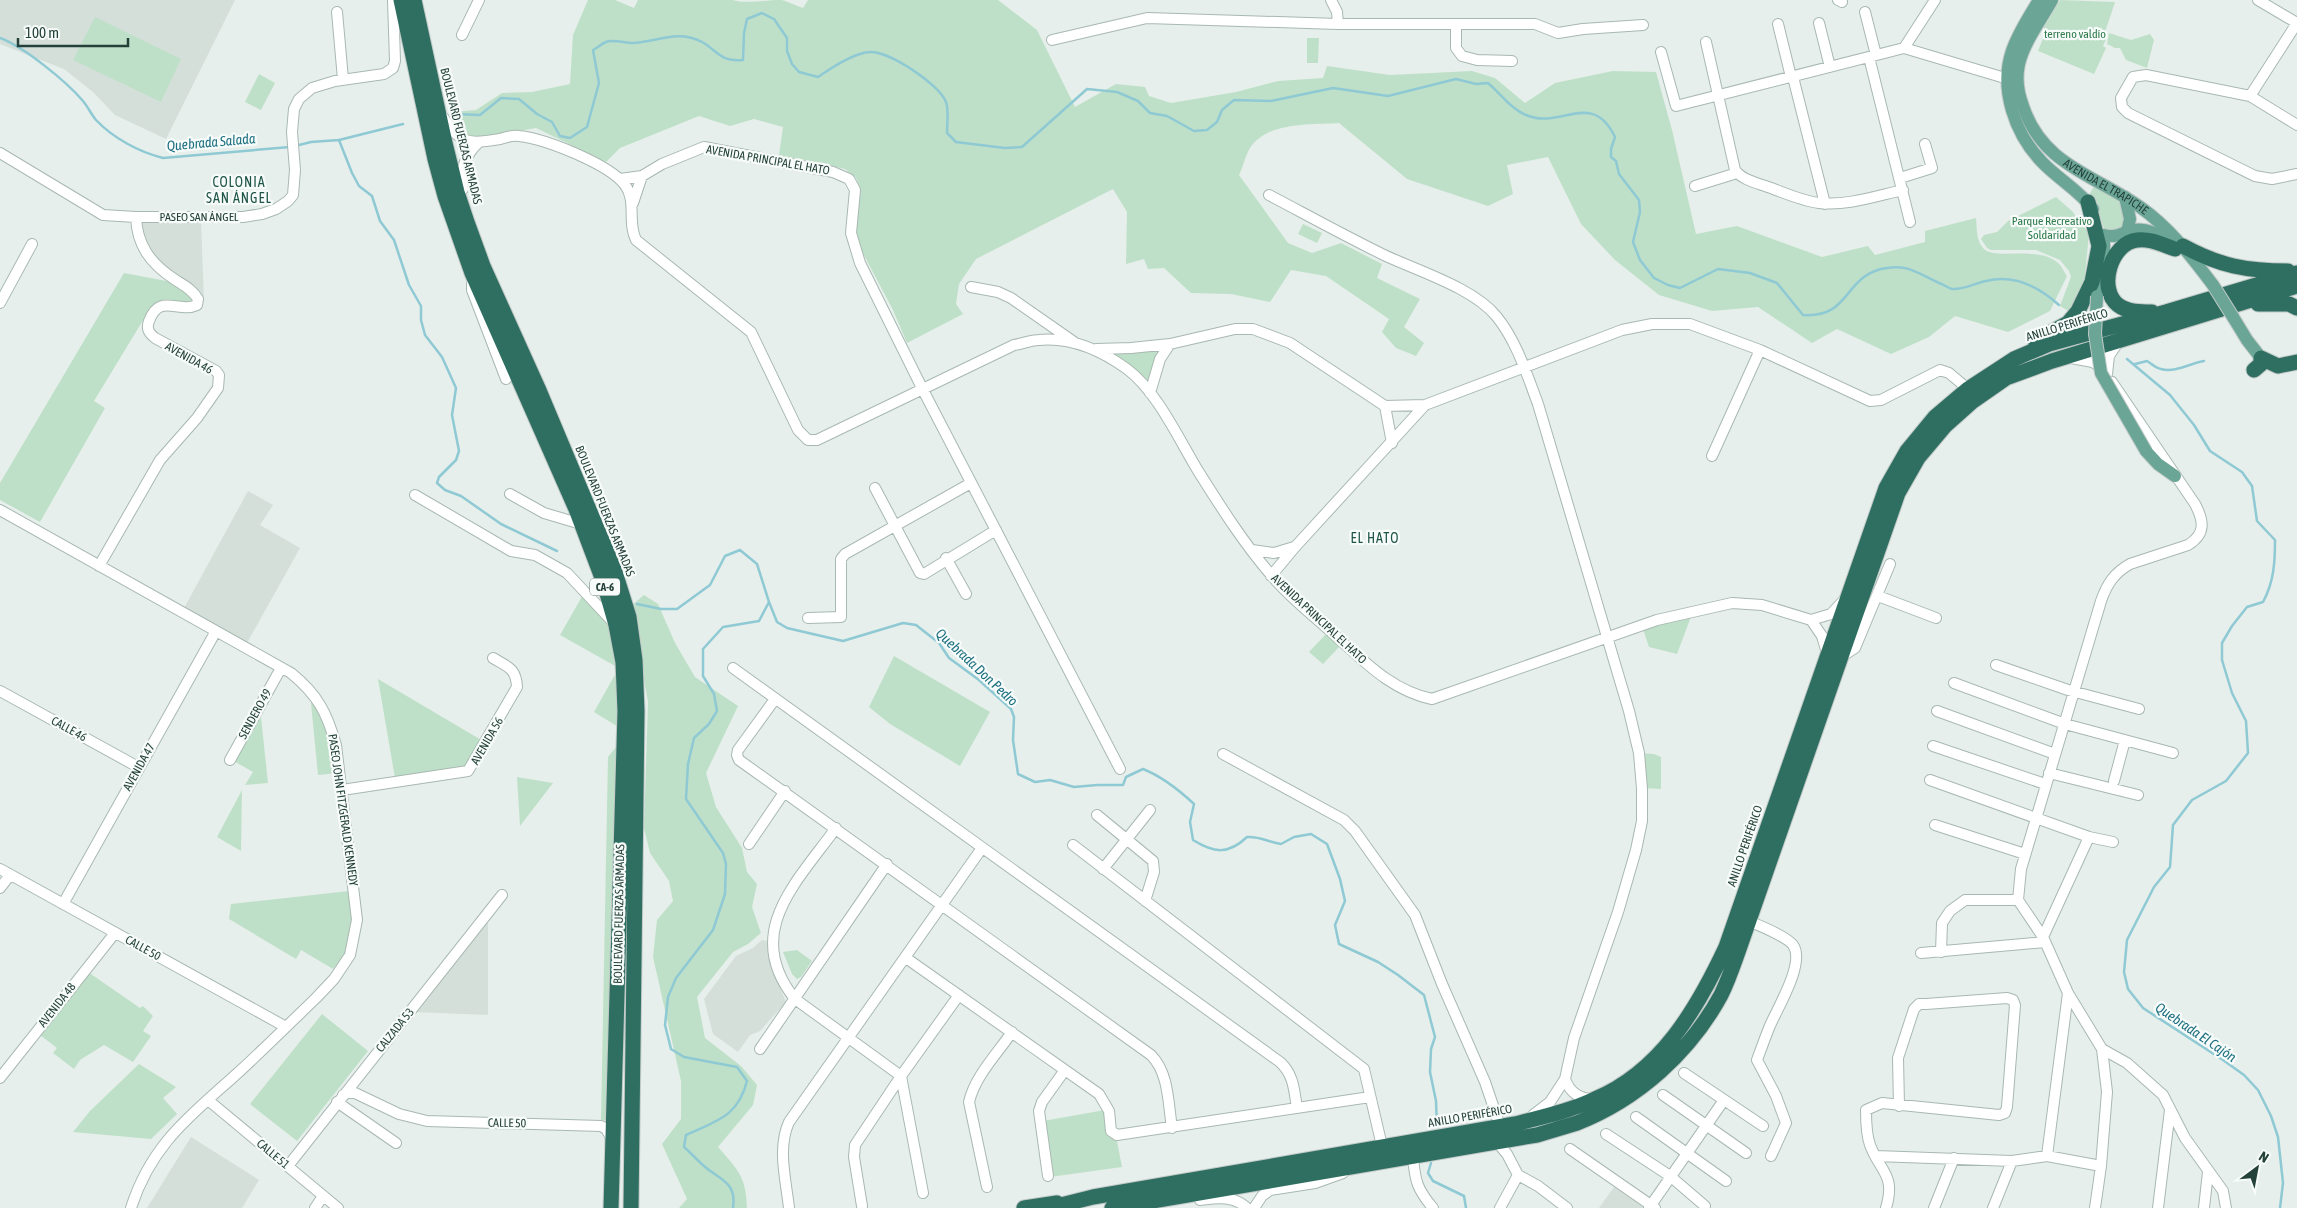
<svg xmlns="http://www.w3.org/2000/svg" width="2297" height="1208" font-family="'Asap Condensed',sans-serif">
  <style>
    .built { fill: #d4dfda }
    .green { fill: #bfe0c8 }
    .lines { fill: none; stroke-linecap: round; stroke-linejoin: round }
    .stream { stroke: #8ec9d4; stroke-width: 2.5 }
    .minor-casing { stroke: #a8b8b2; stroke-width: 12 }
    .major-casing { stroke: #c2cac8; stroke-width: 14 }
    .highway-casing { stroke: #c2cac8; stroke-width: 17 }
    .minor { stroke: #fff; stroke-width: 10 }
    .major { stroke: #6aa596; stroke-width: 12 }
    .highway { stroke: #2f6f62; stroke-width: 15 }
    .major-bridge-casing { stroke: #c2cac8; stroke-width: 14; stroke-linecap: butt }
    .major-bridge { stroke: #6aa596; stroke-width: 12 }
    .labels { text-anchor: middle; stroke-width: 4.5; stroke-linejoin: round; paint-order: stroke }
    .shield { fill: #f7fbf9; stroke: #637a73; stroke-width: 1 }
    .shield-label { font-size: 11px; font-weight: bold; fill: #24423a }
    .park-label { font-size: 12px; fill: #2d7a4b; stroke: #f7fbf9 }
    .street-label { font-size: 12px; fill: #24423a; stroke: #f7fbf9 }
    .water-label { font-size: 14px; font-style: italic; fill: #1c6f80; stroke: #f7fbf9 }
    .neighbourhood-label { font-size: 14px; letter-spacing: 1px; fill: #1f5548; stroke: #f7fbf9 }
  </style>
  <rect width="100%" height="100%" fill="#e6efeb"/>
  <path class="built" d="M0,0H235L166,139L115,115L93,92L64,69L0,44Z
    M138,220H201L204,301H200L149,253Z
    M248,491L273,505L260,525L300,548L247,643L183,610Z
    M488,917V1015L415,1012Z
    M762,940L768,941L773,971L786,1002L760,1031L750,1035L738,1052L713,1034L704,999L736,956L753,948Z
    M191,1137L259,1180L242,1208H147Z
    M1614,1187L1645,1208H1599Z"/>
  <path class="green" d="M588,0H615L634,8L638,0H732C747,4 765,0 781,0C788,1 796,6 803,8L808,0H998L1037,30L1075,107L1116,84L1145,87L1149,96L1171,103L1236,92L1278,81L1323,78L1327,66L1390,75L1472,71L1495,78L1525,103L1555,83L1613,71L1656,72L1672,130L1696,234L1737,226L1822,257L1868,246L1875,255L1925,242V231L1976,218C1977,228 1976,240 1983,248C1993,261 2039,245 2058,263C2062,266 2064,272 2067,276L2050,311L2008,332L1955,316L1929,337L1891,354L1837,329L1812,343L1758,307L1712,311L1659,295L1615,260L1581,224L1548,157L1507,165L1513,194L1488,206L1407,179L1339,123C1312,125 1265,121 1249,150C1245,157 1243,167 1239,175L1288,243L1312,253L1341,243L1382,264L1377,278L1420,299L1404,327L1424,343L1416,356L1396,348L1382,332L1389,319L1326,276L1291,270L1270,302L1231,294L1191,293L1164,268L1148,269L1144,259L1126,264L1127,212L1113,189L976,259L959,284L956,304L963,314L907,343L893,310L857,242L856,226L861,191L856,178L845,169L779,155L783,127L754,119L730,126L699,116L620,148L606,162L536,128L477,138L460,134L452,123L454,112L476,110L502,93L532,92L570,84L573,35Z
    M2060,0L2115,2L2105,32L2108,34L2103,46L2106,48L2094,74L2038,51L2044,36V27Z
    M95,17L181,59L161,102L73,60Z
    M2109,33L2131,40L2150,34L2154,40L2147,68L2126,60L2120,48H2115L2107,44Z
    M1307,38H1319L1318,63H1307Z
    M259,74L275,83L261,110L245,102Z
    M2095,185L2123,200L2127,228L2105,232L2100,216L2087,198Z
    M2056,197L2072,211L2089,233L2085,276L2072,313L2060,306L2071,277L2069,271L2060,260L2036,250H1991L1987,248L1981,239L1984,235L1997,232L2008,221Z
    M1303,224L1322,233L1317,243L1298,234Z
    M124,273L172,282L192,297V301C176,309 168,286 148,312L94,401L105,408L40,522L0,500V483Z
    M1159,349L1148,386L1111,351Z
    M584,593L612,625L617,667L560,635Z
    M644,595L658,604L675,643L695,677L738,706L706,773L716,807L742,848L747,872L757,884L752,907L761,933L748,944L733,952L697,997L705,1038L741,1066L757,1085L753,1105L718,1147C738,1170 746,1176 747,1208H679L687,1199L662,1144L681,1119V1081L653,957L657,920L673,901L669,881L650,853L644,828L648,702L631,606Z
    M1692,614L1677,654L1649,647L1642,626Z
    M1327,633L1341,645L1323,664L1309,652Z
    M894,656L990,712L960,766L890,724L869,707Z
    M616,673L620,728L594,712Z
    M378,679L483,741L466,768L395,778Z
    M310,693C327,715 333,746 337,773L318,775Z
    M260,708L268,783L245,785L253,772L232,760Z
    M620,742L610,1120H601L608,757Z
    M1639,753L1654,754L1661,757V789L1642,788Z
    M517,777L553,783L520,826Z
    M242,790L241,851L217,837Z
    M349,891L352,920L346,953L333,969L301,950L296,959L229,919L231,904Z
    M797,950L812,961L801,977L797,979L792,974L783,952Z
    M88,972L140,1008L143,1006L153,1016L143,1031L151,1036L133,1062L104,1045L80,1060L74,1069L53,1053L57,1048L40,1035Z
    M322,1014L368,1051L297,1141L250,1104Z
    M139,1064L176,1087L163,1098L177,1114L151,1139L73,1132L90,1111Z
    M1105,1110L1110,1136H1116L1122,1167L1050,1177L1043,1121Z"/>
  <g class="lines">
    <path class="stream" d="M0,38C24,47 66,81 83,101C88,107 91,114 96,120C113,138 139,152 163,158L290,147
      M453,114L480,115L501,98L519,99L537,114L552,122L560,136L570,138L587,127L599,83L593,50C597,48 601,44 606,42C613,39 625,43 633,43C656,42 678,29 702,42C718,51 720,62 743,60L744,33L747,19L762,13L774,19L787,38V51L792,64L799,72L818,77C831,68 853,53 870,52C889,51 939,84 946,102C949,110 947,124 947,133L956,142L1005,148L1022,147L1087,89L1117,92L1138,101L1150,113L1167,116L1194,131L1207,130L1217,122L1222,110L1234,100L1271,101L1333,88L1388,96L1456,79L1476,84L1488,83C1500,93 1511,109 1526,115C1561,130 1592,89 1615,137L1611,149V157L1616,161L1619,174L1639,200L1640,212L1633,242L1640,260L1654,278L1668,285L1680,288L1718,269L1750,273L1777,283L1803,315C1850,318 1843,279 1881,269C1906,263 1916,272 1939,283C1943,284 1948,288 1952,289C1964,290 1975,283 1986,281C2014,274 2039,287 2059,305
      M339,140L352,173L359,186L372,196L380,221L394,240L409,285L421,306V320L425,335L442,357L456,388L452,415L459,451L456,460L439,477L437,483L445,490L461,496L501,524L557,551
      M295,146L311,142L339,140L403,124
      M2127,359L2170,395L2194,425L2210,451L2242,472L2252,486L2257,521L2275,540C2275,562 2274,582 2263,602L2247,607L2232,626L2222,643V660L2232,693L2246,721L2248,753L2226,781L2192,800L2173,825L2170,867L2154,887L2127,940L2124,972L2128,989L2143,1008L2223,1060L2244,1075L2258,1090L2271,1116L2278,1137L2283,1183L2280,1208
      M2135,364L2147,361C2152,364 2155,368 2161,369C2175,373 2191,363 2204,361
      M769,602L777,622L787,628L843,641L903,623L916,625L939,643L949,658L979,680L1011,709L1014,717L1013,740L1018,774L1035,782L1050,780L1074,787L1097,785H1123L1126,777L1143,769C1163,777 1178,789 1194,804L1190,822L1193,840C1214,853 1228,855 1247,837C1260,836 1268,842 1281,844L1294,837L1311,834L1327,844L1340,879L1345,901L1335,925L1339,944L1378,962L1398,975L1424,995L1435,1037L1431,1049L1430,1072L1436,1101L1437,1127
      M637,604L661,609H677L710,585L725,556L740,550L757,564L769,602L759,621L723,627L703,649V676L714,694L717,711L709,724L694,738L688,764L686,799L723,853L726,864L725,894L713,930L676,978L668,997L665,1025L671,1049L684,1057L737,1067L747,1081C738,1117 716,1121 686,1135L684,1147C691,1153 697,1160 704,1166C720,1180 737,1182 733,1208
      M1431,1163L1428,1173L1433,1181L1464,1196L1466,1208"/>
    <g class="minor-casing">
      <path id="minor" d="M1331,0L1337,12L1338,24H1535L1558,33L1583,29L1643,25
        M1838,0L1842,2
        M2258,0L2297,23
        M337,12L343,79
        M1865,12L1876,55
        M1819,23L1830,67
        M1456,24V48L1462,56L1477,60L1512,61
        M1778,24L1791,77
        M462,35L479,0
        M1052,40L1147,18L1338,24
        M1706,42L1735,170C1742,180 1757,183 1768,187C1785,193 1802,201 1819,203C1847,206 1876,196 1903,190
        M1904,48L1935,0
        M1661,52L1676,106L1904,48L2015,81
        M1869,57L1910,222
        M1793,77L1825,204
        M2250,96L2297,23
        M443,117C461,145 469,144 500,139C506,137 513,135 519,136C546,139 609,164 625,185C637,201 627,222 636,240L751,332L798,430L808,440H817L1014,345C1022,344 1031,340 1039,340C1071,337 1102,351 1127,369C1158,392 1180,442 1200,474C1222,509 1245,545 1272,576C1291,599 1317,618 1338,638C1367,664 1393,691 1432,699L1657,620L1732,603L1762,605L1811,620L1822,636L1827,653
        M2297,125L2250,96L2146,75L2133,77L2121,98L2122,107L2128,113L2255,176L2272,179L2297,174
        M0,153L103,215L136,217H243L262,214L276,209L288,201L293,195L295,170L292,132L294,109L299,99L312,88L335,81L384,74L393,68L395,61L393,0
        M1900,178L1932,168L1925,144
        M620,179L642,176L662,164L704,147L833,172L849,179L855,190L851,233L860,263L923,390L1120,769
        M1695,186L1737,173
        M463,189C460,171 464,156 478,143
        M1269,195C1307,215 1345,236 1384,255C1418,271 1474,288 1497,317C1517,342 1527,375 1538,404L1629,711L1639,753L1642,789V821L1636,850L1618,912L1574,1038L1565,1079L1550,1102L1533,1115
        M633,203L642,176
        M472,284V290L506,379
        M971,287L998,292L1011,298L1074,342
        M0,303L32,244
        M1096,349L1131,348L1170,344L1235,329H1253L1290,343L1385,406L1425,405L1622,330L1652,324H1690L1760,350L1870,401L1881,400L1940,370L1949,373L1968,389
        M2071,358L2093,362L2104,370
        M2107,374L2109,356L2119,341
        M1150,393L1160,359L1170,344
        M1385,406L1392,443
        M1712,456L1760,350
        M875,488L920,573L924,574L996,530
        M510,494L544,513L581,524
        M415,495L511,551L535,555L567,573L612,621
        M0,510L291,673C318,695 327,713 336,745L357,920L350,955L334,979L316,998C291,1022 267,1046 241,1070C193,1114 152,1142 131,1208
        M1252,550L1274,553L1294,547
        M946,558L966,594
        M99,566L160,460L197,418L218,388L219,375L216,371L155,338C149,333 146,329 149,321C160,292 178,314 197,305L198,299C192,289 183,285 174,279C150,263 137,245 136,217
        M1271,576L1295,547L1425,405
        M1878,596L1936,618
        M808,618L841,617V559L845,554L971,483
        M1811,620L1831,614L1845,599
        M1841,657L1855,648L1890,564
        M1996,665L2068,690L2139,709
        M733,668L1280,1062C1294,1075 1294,1090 1297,1108
        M1954,683L2065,724L2173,753
        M0,691L138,767
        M775,699L738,750L737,755L739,760L1151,1055C1169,1073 1168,1103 1172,1128
        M1937,711L2055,754
        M1933,746L2045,784
        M1223,754L1344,820L1355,831L1415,915L1442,984L1485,1082L1500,1126
        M230,760L281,668
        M2049,773L2138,795
        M1930,780L2089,837L2113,842
        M2114,781L2125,740
        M342,790L468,771L517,687C516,668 508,667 493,658
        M1097,815L1153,861L1154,872L1145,901
        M1935,825L2025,854
        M836,828C796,883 742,933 795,999L901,1076L959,995
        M749,844L785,791
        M1073,845L1364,1069L1382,1146
        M0,869L286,1027
        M1103,869L1150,810
        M0,888L10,875
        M63,904L216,631
        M1749,921C1760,926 1786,936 1793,945C1806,963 1776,1010 1769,1028C1765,1038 1761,1049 1757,1060L1776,1096L1786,1123L1771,1156
        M2043,937L2089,837
        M1941,952L1942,923L1950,911L1965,900H2018
        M1921,953L2045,942
        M906,958L1099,1094L1109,1111L1111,1131L1117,1135L1370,1097
        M760,1049L887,864
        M2102,1049L2127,1063L2163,1095L2185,1138L2223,1191L2226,1208
        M1684,1073L1763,1126
        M901,1076L923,1193
        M0,1078L115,933
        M1565,1079C1570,1093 1579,1098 1594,1100
        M343,1095L347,1093H355L399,1114L427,1121L601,1126L606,1129L612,1139
        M1663,1095L1746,1153
        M208,1100L338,1208
        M337,1102L396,1143
        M1636,1117L1726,1181
        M1606,1134L1670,1176L1705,1206
        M1496,1141L1507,1154L1518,1175L1538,1186L1567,1208
        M1570,1149L1655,1208
        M1876,1156L2012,1161L2047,1156L2101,1166
        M2047,1156L2068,993
        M1413,1157C1415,1181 1417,1189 1433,1208
        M288,1166L502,895
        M1048,1176L1039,1111L1042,1102L1065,1070
        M987,1187L969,1102C975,1076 997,1054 1012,1032
        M1200,1200C1217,1198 1233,1195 1247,1208
        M862,1206L854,1157L855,1145L901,1076
        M315,1208L323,1196
        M789,1208C786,1180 777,1148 789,1122L982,848
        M1254,1208L1262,1196L1270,1190L1315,1183L1343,1173
        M1500,1208L1518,1175
        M1649,1208L1724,1100
        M1886,1208C1896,1174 1880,1172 1870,1145C1866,1134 1866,1121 1866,1110L1882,1103L1999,1115L2005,1113L2007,1107L2015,1005L2013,1000L2007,998L1926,1004H1919L1914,1009L1898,1058L1899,1106
        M1934,1208L1954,1158
        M1993,1208L2012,1161
        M2095,1208L2101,1166L2107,1092L2102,1049L2068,993L2043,937L2018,900L2021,869L2101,601C2107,584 2114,573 2130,564L2188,545C2206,534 2204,521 2195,504L2112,382
        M2158,1208L2170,1110
        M2204,1208L2208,1172"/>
    </g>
    <g class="major-casing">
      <g id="major">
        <path d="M2039,0C2029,17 2018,33 2012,51C1999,89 2015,134 2042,162C2058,179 2079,190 2093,209"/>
        <path id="s1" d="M2052,0C2041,20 2024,42 2019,64C2016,78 2018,93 2023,106C2042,165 2095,175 2140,207C2170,228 2191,256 2213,285"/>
        <path d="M2125,197L2130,219L2127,232"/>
        <path d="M2104,235C2113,237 2117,236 2126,232C2145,225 2159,234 2172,246"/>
        <path d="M2097,296L2104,269V239"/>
        <path d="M2233,317L2247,340L2261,358"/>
        <path d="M2146,451L2158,464L2175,476"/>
      </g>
    </g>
    <g class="highway-casing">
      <path id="highway" d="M401,0L435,159L445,196L472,273L576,509L604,583L616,625L623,662L625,711L611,1208
        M414,0L445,143L457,192L467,222L483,266L538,388L614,569L629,617L635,660L637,711L631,1208
        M2183,246C2220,266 2246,271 2288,271
        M2258,304H2289L2297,308
        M2152,312C2141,312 2127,312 2118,305C2097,288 2111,243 2137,240C2150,238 2163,245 2175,249
        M2035,341L2068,323L2078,311L2092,282L2099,246L2088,202
        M2254,370L2261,364V358L2278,366L2297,362
        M1024,1208L1057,1203
        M1049,1208L1093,1197L1515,1124C1542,1117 1570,1111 1595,1099C1661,1071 1697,1009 1726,947L1886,488L1907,451L1935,417L1968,389L2014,359L2049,344L2166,312L2297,273
        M1112,1208L1537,1135C1550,1131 1564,1127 1577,1123C1638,1099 1690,1052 1721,995C1728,981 1733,966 1738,952L1898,493L1918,458L1945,426L1973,401L2006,378L2052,361L2297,286"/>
    </g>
    <use href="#minor" class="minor"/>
    <use href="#major" class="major"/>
    <use href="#highway" class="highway"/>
    <g class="major-bridge-casing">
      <path id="major-bridge" d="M2213,285L2233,317
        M2097,296L2095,334L2101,373L2146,451"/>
    </g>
    <use href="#major-bridge" class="major-bridge"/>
  </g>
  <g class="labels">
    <rect class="shield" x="590" y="578.5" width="30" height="17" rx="4"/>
    <g class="shield-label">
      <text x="605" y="591">CA-6</text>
    </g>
    <g class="park-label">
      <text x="2075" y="38">terreno valdío</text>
      <text x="2052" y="225">Parque Recreativo<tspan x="2052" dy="14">Soldaridad</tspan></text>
    </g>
    <g class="street-label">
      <text transform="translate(461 136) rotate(76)" y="4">BOULEVARD FUERZAS ARMADAS</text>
      <text transform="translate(768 160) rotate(10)" y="4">AVENIDA PRINCIPAL EL HATO</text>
      <text dy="4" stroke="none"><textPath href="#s1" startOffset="234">AVENIDA EL TRAPICHE</textPath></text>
      <text x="199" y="221">PASEO SAN ÁNGEL</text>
      <text transform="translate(2067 325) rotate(-17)" y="4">ANILLO PERIFÉRICO</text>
      <text transform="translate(189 358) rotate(29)" y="4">AVENIDA 46</text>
      <text transform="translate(605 511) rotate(68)" y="4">BOULEVARD FUERZAS ARMADAS</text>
      <text transform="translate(1319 619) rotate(43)" y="4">AVENIDA PRINCIPAL EL HATO</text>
      <text transform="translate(255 714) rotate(-61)" y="4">SENDERO 49</text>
      <text transform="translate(69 729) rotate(29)" y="4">CALLE 46</text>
      <text transform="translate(487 741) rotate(-60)" y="4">AVENIDA 56</text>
      <text transform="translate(139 767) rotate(-61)" y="4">AVENIDA 47</text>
      <text transform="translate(343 810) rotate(82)" y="4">PASEO JOHN FITZGERALD KENNEDY</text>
      <text transform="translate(1745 846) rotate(-71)" y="4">ANILLO PERIFÉRICO</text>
      <text transform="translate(619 914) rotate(-89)" y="4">BOULEVARD FUERZAS ARMADAS</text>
      <text transform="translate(143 948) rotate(29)" y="4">CALLE 50</text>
      <text transform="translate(57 1005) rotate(-52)" y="4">AVENIDA 48</text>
      <text transform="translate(395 1030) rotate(-51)" y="4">CALZADA 53</text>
      <text transform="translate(1470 1116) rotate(-10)" y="4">ANILLO PERIFÉRICO</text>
      <text transform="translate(507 1123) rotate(1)" y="4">CALLE 50</text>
      <text transform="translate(273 1154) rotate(40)" y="4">CALLE 51</text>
    </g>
    <g class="water-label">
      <text transform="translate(211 142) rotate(-5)" y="5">Quebrada Salada</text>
      <text transform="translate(977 667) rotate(43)" y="5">Quebrada Don Pedro</text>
      <text transform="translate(2196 1032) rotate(34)" y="5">Quebrada El Cajón</text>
    </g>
    <g class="neighbourhood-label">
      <text x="239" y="187">COLONIA<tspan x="239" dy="16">SAN ÁNGEL</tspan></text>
      <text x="1375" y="543">EL HATO</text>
    </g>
  </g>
  <g transform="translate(2257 1168) rotate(32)" stroke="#f7fbf9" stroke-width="4" paint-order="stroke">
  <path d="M0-4L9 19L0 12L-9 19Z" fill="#24423a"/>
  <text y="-8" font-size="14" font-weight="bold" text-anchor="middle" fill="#24423a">N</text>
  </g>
  <path d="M18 38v8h110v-8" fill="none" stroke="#24423a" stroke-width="2.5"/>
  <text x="25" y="38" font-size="15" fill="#24423a" stroke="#f7fbf9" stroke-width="4" paint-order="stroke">100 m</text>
</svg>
